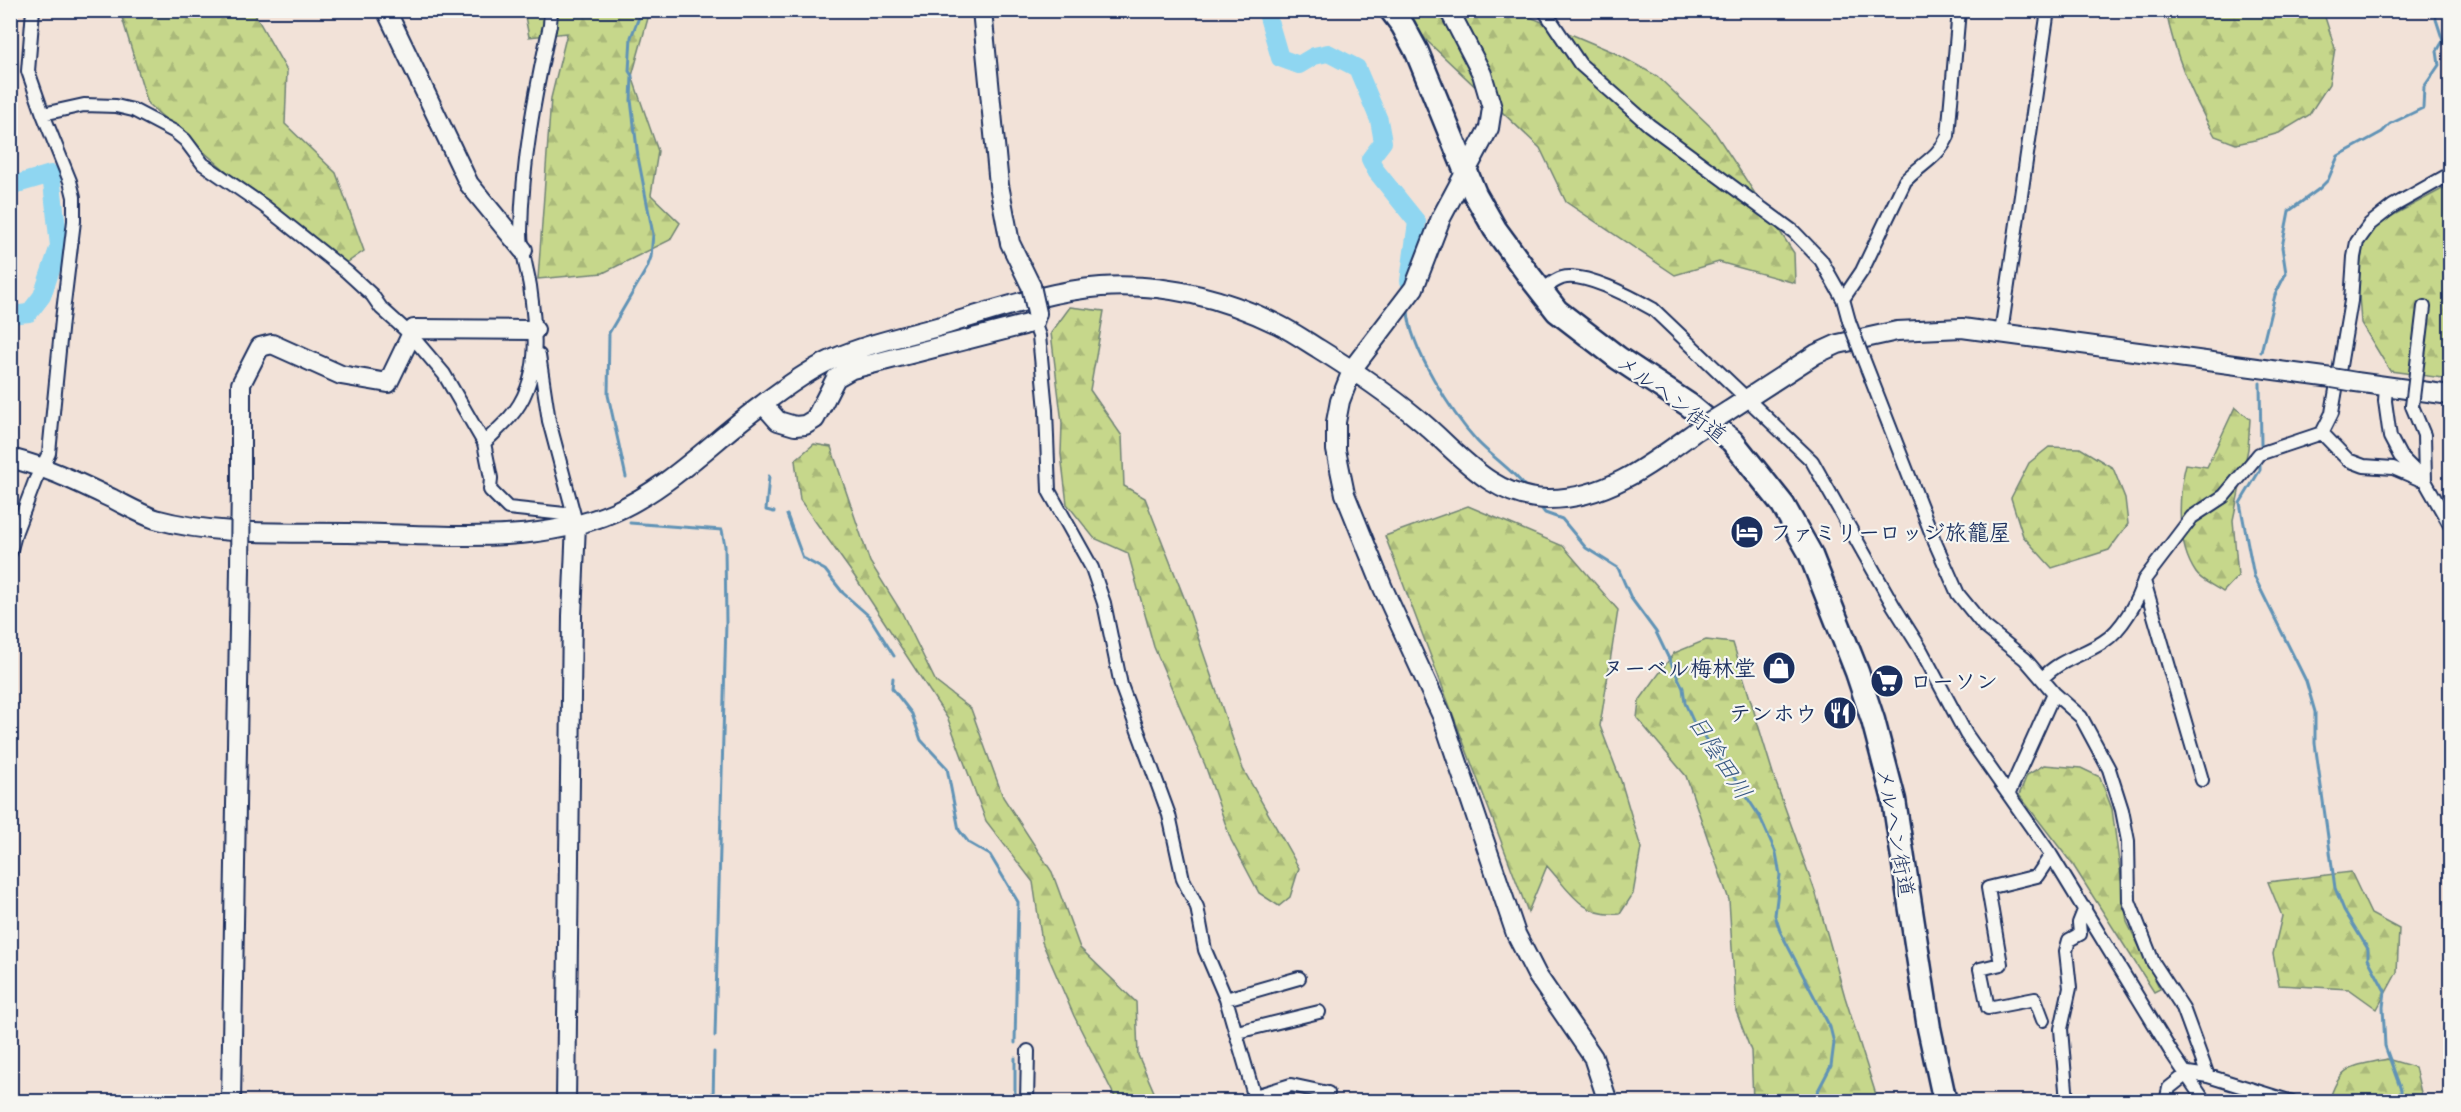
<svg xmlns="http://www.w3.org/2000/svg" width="2461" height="1112" font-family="Itim,'Klee One',sans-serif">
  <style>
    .forest { fill: url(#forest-firs); stroke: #708374; stroke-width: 1.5 }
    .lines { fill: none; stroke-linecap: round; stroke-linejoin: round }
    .stream { stroke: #6193b6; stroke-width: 3 }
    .river { stroke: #8fd6f1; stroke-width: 18 }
    .street-casing { stroke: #1b2f5e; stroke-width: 16 }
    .secondary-casing { stroke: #1b2f5e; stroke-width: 22 }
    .highway-casing { stroke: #1b2f5e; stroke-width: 27 }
    .street { stroke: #f6f6f2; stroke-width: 12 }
    .secondary { stroke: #f6f6f2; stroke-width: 18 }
    .highway { stroke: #f6f6f2; stroke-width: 22 }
    .street-bridge-casing { stroke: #1b2f5e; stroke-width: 16; stroke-linecap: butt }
    .secondary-bridge-casing { stroke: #1b2f5e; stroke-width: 22; stroke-linecap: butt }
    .street-bridge { stroke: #f6f6f2; stroke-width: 12 }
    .secondary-bridge { stroke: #f6f6f2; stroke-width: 18 }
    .labels { text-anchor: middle; stroke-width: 4.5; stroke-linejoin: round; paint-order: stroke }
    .street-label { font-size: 22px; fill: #1b2f5e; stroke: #f6f6f2 }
    .poi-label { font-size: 22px; font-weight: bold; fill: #1b2f5e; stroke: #f6f6f2; text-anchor: start }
    .water-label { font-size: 24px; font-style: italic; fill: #385983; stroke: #f6f6f2 }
  </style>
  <defs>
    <pattern id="forest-firs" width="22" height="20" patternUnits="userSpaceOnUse" patternTransform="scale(1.5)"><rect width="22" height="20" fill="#c6d78b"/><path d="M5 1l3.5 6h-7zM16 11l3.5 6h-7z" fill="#aab97a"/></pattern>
  </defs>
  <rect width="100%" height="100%" fill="#f2e2d8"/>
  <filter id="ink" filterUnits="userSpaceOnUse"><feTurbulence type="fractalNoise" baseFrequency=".0167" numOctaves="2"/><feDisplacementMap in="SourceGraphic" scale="12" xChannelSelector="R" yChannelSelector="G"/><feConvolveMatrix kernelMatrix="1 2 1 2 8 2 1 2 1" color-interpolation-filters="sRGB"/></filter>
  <g filter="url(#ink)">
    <path class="forest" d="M120,11H253L287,71L285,124L336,173L364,251L339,268L148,104Z
      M524,11H650L632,76L658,151L651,195L680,223L670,240L603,273L538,279L551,98L567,33L529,37Z
      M1404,11H1516L1613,52L1657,76L1712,128L1794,253L1795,283L1719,262L1675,275L1566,202L1540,148L1426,40Z
      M2166,11H2323L2335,48L2329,84L2309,115L2279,133L2255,140L2236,144L2215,136C2192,96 2175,57 2166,11Z
      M2446,187L2450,192V379L2390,371L2361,323L2358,281L2367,220L2390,217Z
      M1070,307L1104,311L1090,390L1122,436L1124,486L1145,498L1187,605L1243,769L1299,868L1290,897L1279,906L1259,893L1231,840L1205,765L1154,647L1128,553L1094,538L1067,504L1061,454L1062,423L1051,333Z
      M2235,407L2250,419L2248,449L2233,520L2238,576L2223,592C2215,586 2201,581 2196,573C2176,544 2178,495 2186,464L2207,467Z
      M814,444L831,447L870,562L902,613L936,682L971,709L1003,797L1052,872L1080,948L1136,1002L1138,1055L1158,1101H1117L1074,1016L1042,942L1033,882L986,821L948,719L855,577L800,500L795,460Z
      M2049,447L2080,448L2113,468L2125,498L2128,524L2109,550L2052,568L2023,536L2011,498L2029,463Z
      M1468,506L1563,546L1618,610L1600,726L1621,781L1641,848L1633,894L1620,914C1582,918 1569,890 1547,866L1528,912L1385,536Z
      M1706,640L1733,643L1775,780L1816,894L1845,997L1878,1101H1753L1751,1051L1736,1011L1729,900L1686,776L1637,718L1639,701L1674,653Z
      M2044,765L2081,768L2100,777L2112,809L2127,922L2160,989L2154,992L2073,865L2019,795L2027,775Z
      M2351,872L2371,914L2399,929L2397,972L2377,1009L2349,989L2279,985L2273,954L2282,916L2268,882Z
      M2387,1059L2415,1067L2423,1101H2329C2341,1063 2352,1067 2387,1059Z"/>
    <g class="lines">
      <path class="stream" d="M1408,310C1409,346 1452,414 1477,441C1493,458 1513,470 1527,489
        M2261,352L2275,295L2286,273L2282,247L2289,211L2319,189L2328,180L2338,156L2382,132L2390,124L2423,108L2424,87L2439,65L2437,51L2443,41L2433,10
        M2260,383L2261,444
        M2260,463V470L2240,503L2254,576L2306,681L2315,712V743L2335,888L2344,910L2368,949V959L2385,991L2383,1007L2385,1046L2401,1090V1102
        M769,476L766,510L774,512
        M626,477L608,395L609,333L647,268L651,257L653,234L638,157L631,100L632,76L629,71L631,37L642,10
        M1538,504L1545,513L1562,519L1586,548L1618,568L1631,598L1656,632L1683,688L1685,703L1694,723L1735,779L1760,817L1776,853L1780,875L1775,915L1780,931L1830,1027L1834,1043L1831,1066L1812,1102
        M787,515L803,558L825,570L843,593L869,616L894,656
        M630,523L722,530L725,546L726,623L715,1036
        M893,678L892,688L912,714L921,740L947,768L959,830L969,843L990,855L1018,902L1015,1043
        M713,1102L714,1052
        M1015,1102V1058"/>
      <path class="river" d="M1266,10L1280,58L1299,65L1314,56L1328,53L1357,68L1379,120L1383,142L1370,159L1376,171L1417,222L1409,281
        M10,186L51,174L59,246L42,296L29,313L10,315"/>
      <g class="street-casing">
        <path id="street" d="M1544,10L1580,64L1649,125L1794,232L1821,260L1843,299L1849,321
          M43,114L84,105L116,106L133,110L175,132L185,140L203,164L264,206L347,272L372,295L381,308L410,334L444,374L484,443L491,478L490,490L508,508L574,515L576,524
          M1542,290C1548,286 1555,280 1562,278C1584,271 1633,298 1653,309L1812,461L1893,605L1920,648L1966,734L2051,855L2173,1055L2205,1102
          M1843,299L1862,271L1905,181C1921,164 1938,158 1948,136L1959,10
          M1034,322L1039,336L1046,410L1049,491L1092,568L1104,603L1121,685L1169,815L1183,879L1197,907L1205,950L1226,999L1256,1102
          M2001,333L2048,10
          M1861,353L1934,540L1958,594L1984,626L2025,659L2054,693L2081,717L2109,769L2122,810L2128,841L2129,901L2153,962L2183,1008L2208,1076
          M539,355L549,421L574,515
          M2416,373L2424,307
          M2386,387L2385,401L2390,437L2400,456L2425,481L2450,525
          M2412,406L2424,435L2425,481
          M2322,433L2348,460L2364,466L2393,468L2419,479
          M484,443C493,434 502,426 510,417C542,381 536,330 530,286C527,268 521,251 521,232C522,162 535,94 550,25L551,10
          M10,553L16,531L35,481L49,453L62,320L74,221V197L70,181L43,114L28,71L33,10
          M2144,581L2202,780
          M2043,678C2059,660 2083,655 2103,642C2122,630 2138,601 2144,580L2192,517L2224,496L2259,454L2322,433L2332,413L2351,301L2354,257L2357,242L2370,224L2393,206L2450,174
          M2009,793L2054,693
          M1226,999L1299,978
          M2043,1020L2035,999L1988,1008L1980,969L2001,964L1988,888L2037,876L2051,855
          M1237,1032L1319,1012
          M1255,1096L1291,1085L1328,1093
          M1027,1102L1028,1051
          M2067,1102L2061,1029L2070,988L2066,951L2069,940L2080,934L2079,923L2085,908
          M2166,1102L2169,1088L2188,1073L2208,1076L2292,1102"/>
      </g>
      <g class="secondary-casing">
        <path id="secondary" d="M386,10L469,184L523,250
          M982,10L999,185L1010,243L1031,286
          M1449,10L1482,74L1492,108L1489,128L1441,218L1414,288L1353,368L1340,401L1336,422V450L1345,494L1383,588L1442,716L1516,934L1537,975L1593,1057L1608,1102
          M2356,382L2450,395
          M763,404L778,421L795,426L805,425L815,419L836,378L852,369L1024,325L1034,322L1037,313
          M1728,411L1816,354L1838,344L1897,331L1962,328L2332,378
          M10,458C49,468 77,482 113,499C127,506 141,514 155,519C217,536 284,532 348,533C434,534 533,547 614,512C671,487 713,440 763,404C784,388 809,370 833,359C869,343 910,335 948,324C998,309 1049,291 1101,287C1165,283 1222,297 1279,325C1293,332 1306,341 1319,349C1353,370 1386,392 1417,418C1458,451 1488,497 1547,499C1605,500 1651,464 1696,431
          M241,480V384L260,347L272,344L341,375L388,383L414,329L535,330
          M231,1102L240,568
          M566,1102L572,616L576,524"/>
      </g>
      <g class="highway-casing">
        <path id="highway" d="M1391,10L1403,26L1417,52L1475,194L1495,229L1528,274L1557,311L1618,358L1689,405L1732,441L1783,505L1810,553L1857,672L1873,720L1894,800L1929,1028L1945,1102"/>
      </g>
      <use href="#street" class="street"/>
      <use href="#secondary" class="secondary"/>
      <use href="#highway" class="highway"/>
      <g class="street-bridge-casing">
        <path id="street-bridge" d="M1849,321L1861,353
          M2412,406L2416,373"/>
      </g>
      <g class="secondary-bridge-casing">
        <path id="secondary-bridge" d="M1031,286L1037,313
          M2332,378L2356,382
          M1696,431L1728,411
          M240,568L241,480"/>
      </g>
      <use href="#street-bridge" class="street-bridge"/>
      <use href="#secondary-bridge" class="secondary-bridge"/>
    </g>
  </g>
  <defs>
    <g id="hotel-disc" transform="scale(1.725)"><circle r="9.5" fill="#1b2f5e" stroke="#f6f6f2"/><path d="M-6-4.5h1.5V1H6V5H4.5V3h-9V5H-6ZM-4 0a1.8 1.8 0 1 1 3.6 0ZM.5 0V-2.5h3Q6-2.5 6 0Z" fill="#fff"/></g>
    <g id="shop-disc" transform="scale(1.725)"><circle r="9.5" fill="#1b2f5e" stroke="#f6f6f2"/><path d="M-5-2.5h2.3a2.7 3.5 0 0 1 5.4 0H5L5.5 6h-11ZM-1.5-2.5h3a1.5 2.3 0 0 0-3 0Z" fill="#fff"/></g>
    <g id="supermarket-disc" transform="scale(1.725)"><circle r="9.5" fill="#1b2f5e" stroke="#f6f6f2"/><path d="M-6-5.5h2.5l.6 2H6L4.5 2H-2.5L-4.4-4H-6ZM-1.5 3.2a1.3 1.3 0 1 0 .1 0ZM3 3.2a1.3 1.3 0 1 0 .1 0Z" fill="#fff"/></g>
    <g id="restaurant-disc" transform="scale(1.725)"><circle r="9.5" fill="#1b2f5e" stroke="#f6f6f2"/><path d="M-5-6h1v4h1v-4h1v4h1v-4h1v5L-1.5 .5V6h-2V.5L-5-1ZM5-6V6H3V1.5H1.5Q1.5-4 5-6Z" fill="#fff"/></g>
  </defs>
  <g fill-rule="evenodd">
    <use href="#hotel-disc" x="1747" y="532"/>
    <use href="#shop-disc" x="1779" y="668"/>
    <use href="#supermarket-disc" x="1887" y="681"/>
    <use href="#restaurant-disc" x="1840" y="713"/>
  </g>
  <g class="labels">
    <g class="street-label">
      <text transform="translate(1672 398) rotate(37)" y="8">メルヘン街道</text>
      <text transform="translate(1896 832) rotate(80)" y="8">メルヘン街道</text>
    </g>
    <g class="poi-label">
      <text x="1770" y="540">ファミリーロッジ旅籠屋</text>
      <text x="1756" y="676" text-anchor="end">ヌーベル梅林堂</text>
      <text x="1910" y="689">ローソン</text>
      <text x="1817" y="721" text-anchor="end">テンホウ</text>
    </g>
    <g class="water-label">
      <text transform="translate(1720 757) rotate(57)" y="8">日陰田川</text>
    </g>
  </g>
  <rect width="2461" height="1112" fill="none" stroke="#f6f6f2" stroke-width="36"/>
  <rect x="18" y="18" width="2425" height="1076" fill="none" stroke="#1b2f5e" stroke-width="2" filter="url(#ink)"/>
</svg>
